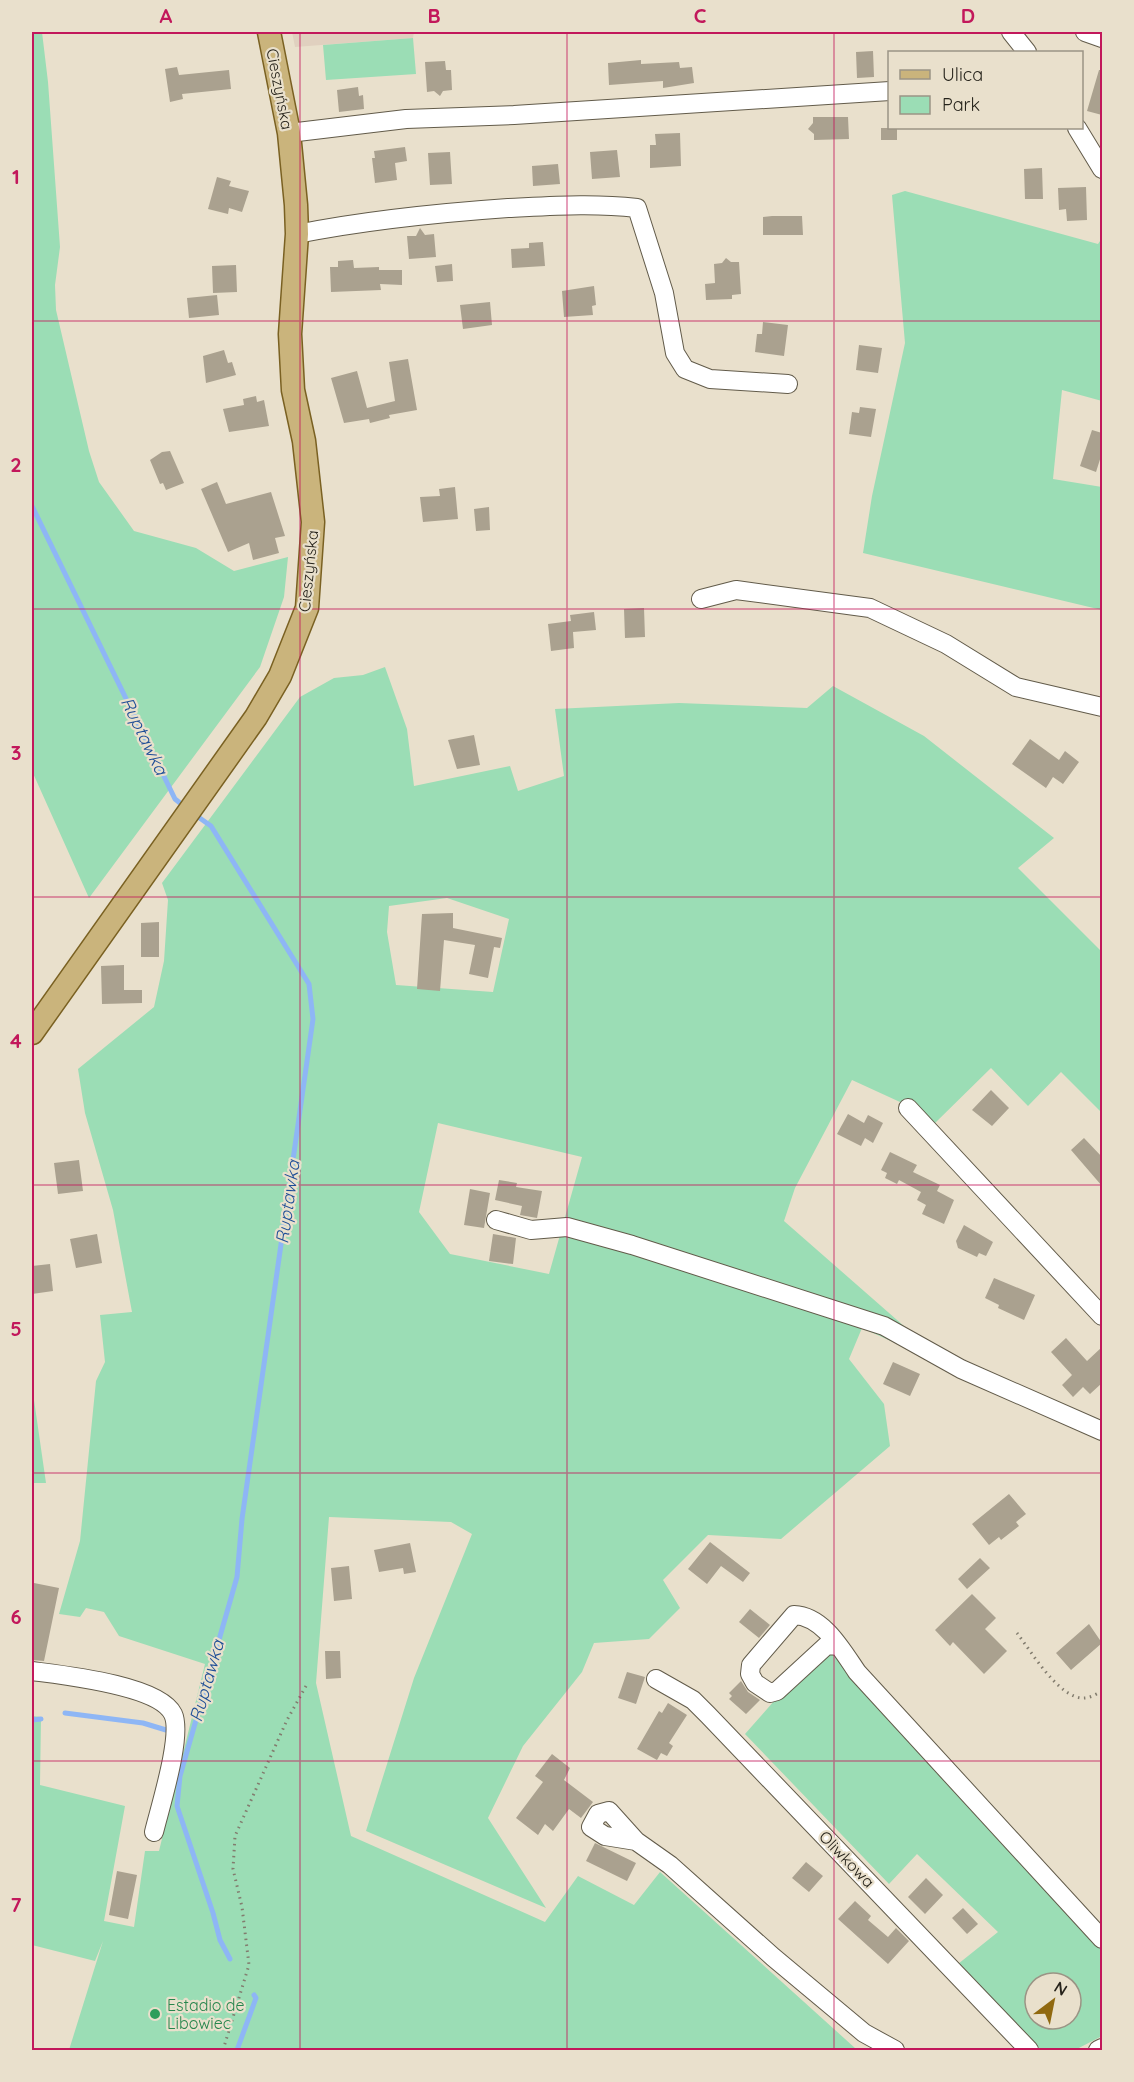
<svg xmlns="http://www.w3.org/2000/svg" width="1134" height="2082" font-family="Quicksand,sans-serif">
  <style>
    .commercial { fill: #e0d0bf }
    .green { fill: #9bddb5; fill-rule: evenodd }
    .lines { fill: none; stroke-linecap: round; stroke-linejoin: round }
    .stream { stroke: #8eb6f5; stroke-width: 5 }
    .building { fill: #aaa18f }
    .minor-casing { stroke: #625b4a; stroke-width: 20 }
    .major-casing { stroke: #7a6122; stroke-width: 25 }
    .path { stroke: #827c6e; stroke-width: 3; stroke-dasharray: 1.5 4.5; stroke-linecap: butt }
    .minor { stroke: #fff; stroke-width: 18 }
    .major { stroke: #cab47c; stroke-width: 22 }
    .grid { fill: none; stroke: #c2185b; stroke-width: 1.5; stroke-opacity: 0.55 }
    .leisure-dot { fill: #2e9e5b; stroke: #e9e0cc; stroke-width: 2 }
    .labels { text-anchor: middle; stroke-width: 4.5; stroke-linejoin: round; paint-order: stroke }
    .street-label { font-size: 16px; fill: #26231b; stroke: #e9e0cc }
    .leisure-label { font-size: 16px; fill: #27864d; stroke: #e9e0cc; text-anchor: start }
    .water-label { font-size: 18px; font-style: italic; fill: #1e4e97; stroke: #e9e0cc }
    .neatline { fill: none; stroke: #c2185b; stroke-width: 2 }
    .grid-label { font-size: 20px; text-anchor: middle; font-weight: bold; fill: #c2185b }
  </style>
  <rect width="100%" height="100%" fill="#e9e0cc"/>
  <path class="commercial" d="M292,32H414L413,38L295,47Z"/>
  <path class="green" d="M32,32H42L48,82L60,247L55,285L56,310L89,451L99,482L134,531L196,548L234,571L288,557L284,597L260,667L89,898L32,771Z
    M413,38L416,74L326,80L323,45Z
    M905,191L1098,244L1102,238V401L1062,390L1053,479L1102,487V610L863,553L872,496L905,343L892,195Z
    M385,667L407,729L414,786L510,766L518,791L564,776L555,709L679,703L807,708L833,686L924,736L1054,838L1018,868L1102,952V1113L1061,1072L1028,1106L991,1068L934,1124L924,1113L852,1080L795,1188L784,1221L929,1348L942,1364L862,1328L849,1359L884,1404L890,1446L781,1539L708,1535L663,1580L680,1608L649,1639L594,1643L582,1672L523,1746L488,1818L546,1908L366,1831L414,1678L472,1534L451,1522L329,1517L316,1683L351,1836L545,1922L578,1876L634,1905L660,1872L855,2048L863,2050H69L103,1941L95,1961L32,1945V1716L41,1717L40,1785L125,1806L104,1921L134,1927L145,1851H159L205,1664L119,1636L104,1612L86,1608L80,1617L59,1614L80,1541L96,1381L105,1362L100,1315L132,1312L113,1210L85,1113L78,1069L154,1007L164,961L168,900L162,883L300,697L334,678L363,675ZM447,898L509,919L493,992L396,985L387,932L389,906ZM438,1123L582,1157L549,1274L450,1254L419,1212Z
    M32,1386L46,1483H32Z
    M818,1651L842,1657L1102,1949V2036L1075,2050H1040L958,1964L998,1932L917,1854L889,1884L745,1734ZM1035,1983H1071V2019H1035Z"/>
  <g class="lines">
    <path class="stream" d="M32,506L175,799L185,807
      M194,814L211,826L309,984L313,1019L242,1519L237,1577L180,1776L177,1806L213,1913L220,1940L230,1959
      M65,1713L143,1723L166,1730
      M32,1720L41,1719
      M237,2050L256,1998L254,1995"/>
  </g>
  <path class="building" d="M873,51L874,77L857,78L856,52Z
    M641,60V64L679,62L680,68L692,67L694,83L663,88V81L609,85L608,63Z
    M445,61L446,70H451L452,90L443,91L440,96L434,91L427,92L425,62Z
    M177,67L179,75L229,70L231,89L182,94L183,99L170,102L165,69Z
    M1099,70H1102V115L1087,111Z
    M358,87L359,96L363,95L364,109L339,112L337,90Z
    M813,117H848L849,139L814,140V134L808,129L813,123Z
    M881,128H897V140H881Z
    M680,133L681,166L650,168V145H656L655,134Z
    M405,147L407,161L395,163L397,180L375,183L372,158H375L374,151Z
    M617,150L620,177L592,179L590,152Z
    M450,152L452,184L430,185L428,153Z
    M558,164L560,184L533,186L532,166Z
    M1042,168L1043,199H1025L1024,169Z
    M217,177L231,181L229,186L249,191L242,212L229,208L228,214L208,209Z
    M1086,187L1087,220L1067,221L1066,209L1059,210L1058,188Z
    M772,216H802L803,235H763V217Z
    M420,228L425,235L434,234L436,257L409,259L407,236H416Z
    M543,242L545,266L512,268L511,249L529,248V243Z
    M726,258L731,262H739L741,294L732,295V299L706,300L705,284L715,283L714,264L722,263Z
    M353,260L354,268L379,267V270H402V285L380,284L381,290L331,292L330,267H338V261Z
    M452,264L453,281L437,282L435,266Z
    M236,265L237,292L213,293L212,266Z
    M594,286L596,305L592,306L593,315L564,317L562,291Z
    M217,295L219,315L189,318L187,298Z
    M490,302L492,325L463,329L460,305Z
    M763,322L788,325L784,356L755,352L757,334H762Z
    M859,345L882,348L878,373L856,370Z
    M224,350L228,363L232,362L236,375L206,383L203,356Z
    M408,359L417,410L389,415L390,418L370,423L369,419L344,423L331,378L357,371L367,408L395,401L389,362Z
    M256,396L257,402L264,400L269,426L229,432L223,409L244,405L243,399Z
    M860,407L876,409L871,437L849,434L852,412L859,413Z
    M1092,430L1102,433V453L1096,472L1080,466Z
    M170,451L184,483L166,490L163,483L160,484L150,460L162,452Z
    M217,482L226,504L271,492L285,536L275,538L279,553L253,560L249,543L228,552L201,489Z
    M455,487L458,519L423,522L420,497L440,496L439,489Z
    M489,507L490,530L476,531L474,509Z
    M644,608L645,637L625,638L624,609Z
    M594,612L596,630L573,632L574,648L551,651L548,624L571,621L570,615Z
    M474,735L480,765L457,769L448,740Z
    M1030,739L1059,760L1065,751L1079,762L1063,784L1053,777L1046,788L1012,764Z
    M453,913V928L502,938L500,948L494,947L488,978L469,974L475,945L444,940L440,991L417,989L422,914Z
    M159,922V957H141V923Z
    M124,965V990H142V1003L102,1004L101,966Z
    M991,1090L1009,1108L992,1126L972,1110Z
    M848,1114L864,1123L868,1115L883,1123L873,1143L865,1138L861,1146L837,1134Z
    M1084,1138L1102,1157V1186L1071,1150Z
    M890,1152L917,1165L913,1172L940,1185L937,1191L954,1200L944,1224L922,1214L926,1205L917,1200L921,1192L899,1180L897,1184L885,1178L887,1173L881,1170Z
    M79,1160L83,1191L58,1194L54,1163Z
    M499,1180L517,1183L516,1187L542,1191L537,1218L520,1215L522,1206L495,1200Z
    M470,1189L490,1193L484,1228L464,1225Z
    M964,1225L993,1242L986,1256L979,1253L977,1257L958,1248L956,1241Z
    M97,1234L102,1263L76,1268L70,1239Z
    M493,1234L516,1238L513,1264L489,1261Z
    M50,1264L53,1291L32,1294V1266Z
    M994,1278L1035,1295L1024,1320L998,1308L999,1305L985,1298Z
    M1066,1338L1087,1361L1102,1347V1383L1090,1394L1083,1387L1073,1397L1062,1385L1072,1375L1051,1352Z
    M893,1362L920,1374L910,1396L883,1384Z
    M1009,1494L1026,1514L1016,1522L1019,1526L1001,1540L999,1537L989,1545L972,1524Z
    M710,1542L750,1573L743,1582L721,1566L707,1584L688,1569Z
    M410,1543L416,1572L404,1574L403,1568L379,1572L374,1550Z
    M980,1558L990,1568L967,1589L958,1579Z
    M349,1566L352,1599L334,1601L331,1568Z
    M34,1583L59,1588L44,1661L32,1660L34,1609L32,1598Z
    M972,1594L996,1618L985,1629L1007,1651L984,1674L953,1642L950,1646L935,1630Z
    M750,1609L770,1625L759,1638L739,1622Z
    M1089,1624L1102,1643L1071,1670L1056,1653Z
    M325,1651H340L341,1678L326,1679Z
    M627,1672L645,1677L636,1704L618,1698Z
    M741,1681L748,1692L760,1700L746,1714L729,1699L732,1696L729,1693Z
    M668,1703L687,1715L669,1743L673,1746L667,1756L661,1753L657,1760L637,1749L659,1711L662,1713Z
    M552,1754L570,1768L564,1780L593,1802L581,1818L569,1809L553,1831L545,1824L538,1835L516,1818L543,1782L535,1776Z
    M595,1843L636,1863L627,1881L586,1861Z
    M806,1862L823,1876L809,1892L792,1878Z
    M117,1871L137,1875L128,1919L109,1915Z
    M926,1878L943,1895L925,1914L908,1897Z
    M855,1901L871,1916L868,1920L888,1937L896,1928L909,1941L888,1964L838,1919Z
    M963,1908L978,1924L967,1934L952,1918Z"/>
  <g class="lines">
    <g class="minor-casing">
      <path id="minor" d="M1011,32L1027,52
        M1085,32L1102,38
        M1077,128L1102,169
        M289,133L406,119L514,115L890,91
        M297,234C367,220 437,213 508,208C552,206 593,203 637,208L664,293L675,353L685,369L710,379L788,384
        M701,599L736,590L870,608L946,644L1016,687L1102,707
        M908,1108L1102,1316
        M496,1220L531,1230L567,1227L632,1245L884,1326L961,1369L1102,1431
        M839,1646L827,1645L777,1691L770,1693L755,1683L750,1674L751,1665L794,1615C823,1616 842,1650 857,1672L1102,1939
        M32,1671C62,1675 159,1685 173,1714C183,1735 160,1807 154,1832
        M656,1679L693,1700L708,1715L1029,2050
        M636,1841L605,1836L591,1827L598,1814L609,1811L636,1841L670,1865L773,1957L864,2033L895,2050
        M1098,2050L1102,2048"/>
    </g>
    <g class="major-casing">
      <path id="major" d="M32,1033L256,717L280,676L307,608L313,522L304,441L293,390L290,334L297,234L296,205L289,133L269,32"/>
    </g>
    <path class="path" d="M1017,1633C1031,1651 1059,1699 1084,1698C1090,1698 1097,1694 1102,1691
      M223,2050L249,1965L242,1907L233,1869L235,1836L287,1720L306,1686"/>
    <use href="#minor" class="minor"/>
    <use href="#major" class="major"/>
  </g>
  <path class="grid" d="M300,32V2050M567,32V2050M834,32V2050M32,321H1102M32,609H1102M32,897H1102M32,1185H1102M32,1473H1102M32,1761H1102"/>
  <circle class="leisure-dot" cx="155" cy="2014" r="6"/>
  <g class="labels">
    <g class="street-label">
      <text transform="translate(280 89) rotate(79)" y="6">Cieszyńska</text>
      <text transform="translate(308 571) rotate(-84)" y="6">Cieszyńska</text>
      <text transform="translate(847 1859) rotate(46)" y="6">Oliwkowa</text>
    </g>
    <g class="leisure-label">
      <text x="167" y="2011">Estadio de<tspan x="167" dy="18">Libowiec</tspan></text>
    </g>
    <g class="water-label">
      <text transform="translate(144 736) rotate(64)" y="6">Ruptawka</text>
      <text transform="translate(288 1202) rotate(-82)" y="6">Ruptawka</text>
      <text transform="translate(207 1681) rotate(-74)" y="6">Ruptawka</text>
    </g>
  </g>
  <rect width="1134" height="2082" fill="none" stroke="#e9e0cc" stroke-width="66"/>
  <rect x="888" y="51" width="195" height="78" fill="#e9e0cc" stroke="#9b9485" stroke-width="1.5"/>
  <rect x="900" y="70" width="30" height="9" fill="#cab47c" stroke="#9b9485" stroke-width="1.5"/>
  <text x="942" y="81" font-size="18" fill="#26231b">Ulica</text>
  <rect x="900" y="96" width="30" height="18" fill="#9bddb5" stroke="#9b9485" stroke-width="1.5"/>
  <text x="942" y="111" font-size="18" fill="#26231b">Park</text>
  <g transform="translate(1053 2001) rotate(32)"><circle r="28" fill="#e9e0cc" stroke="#9b9485" stroke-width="1.5"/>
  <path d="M0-4.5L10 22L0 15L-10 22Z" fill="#906910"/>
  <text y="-9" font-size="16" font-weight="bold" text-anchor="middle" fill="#26231b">N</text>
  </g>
  <rect x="33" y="33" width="1068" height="2016" class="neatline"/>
  <g class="grid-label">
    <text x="166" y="23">A</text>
    <text x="434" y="23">B</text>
    <text x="700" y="23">C</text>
    <text x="968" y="23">D</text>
    <text x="16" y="184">1</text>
    <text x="16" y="472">2</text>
    <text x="16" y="760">3</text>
    <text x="16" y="1048">4</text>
    <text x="16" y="1336">5</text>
    <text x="16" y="1624">6</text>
    <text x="16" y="1912">7</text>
  </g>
</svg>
